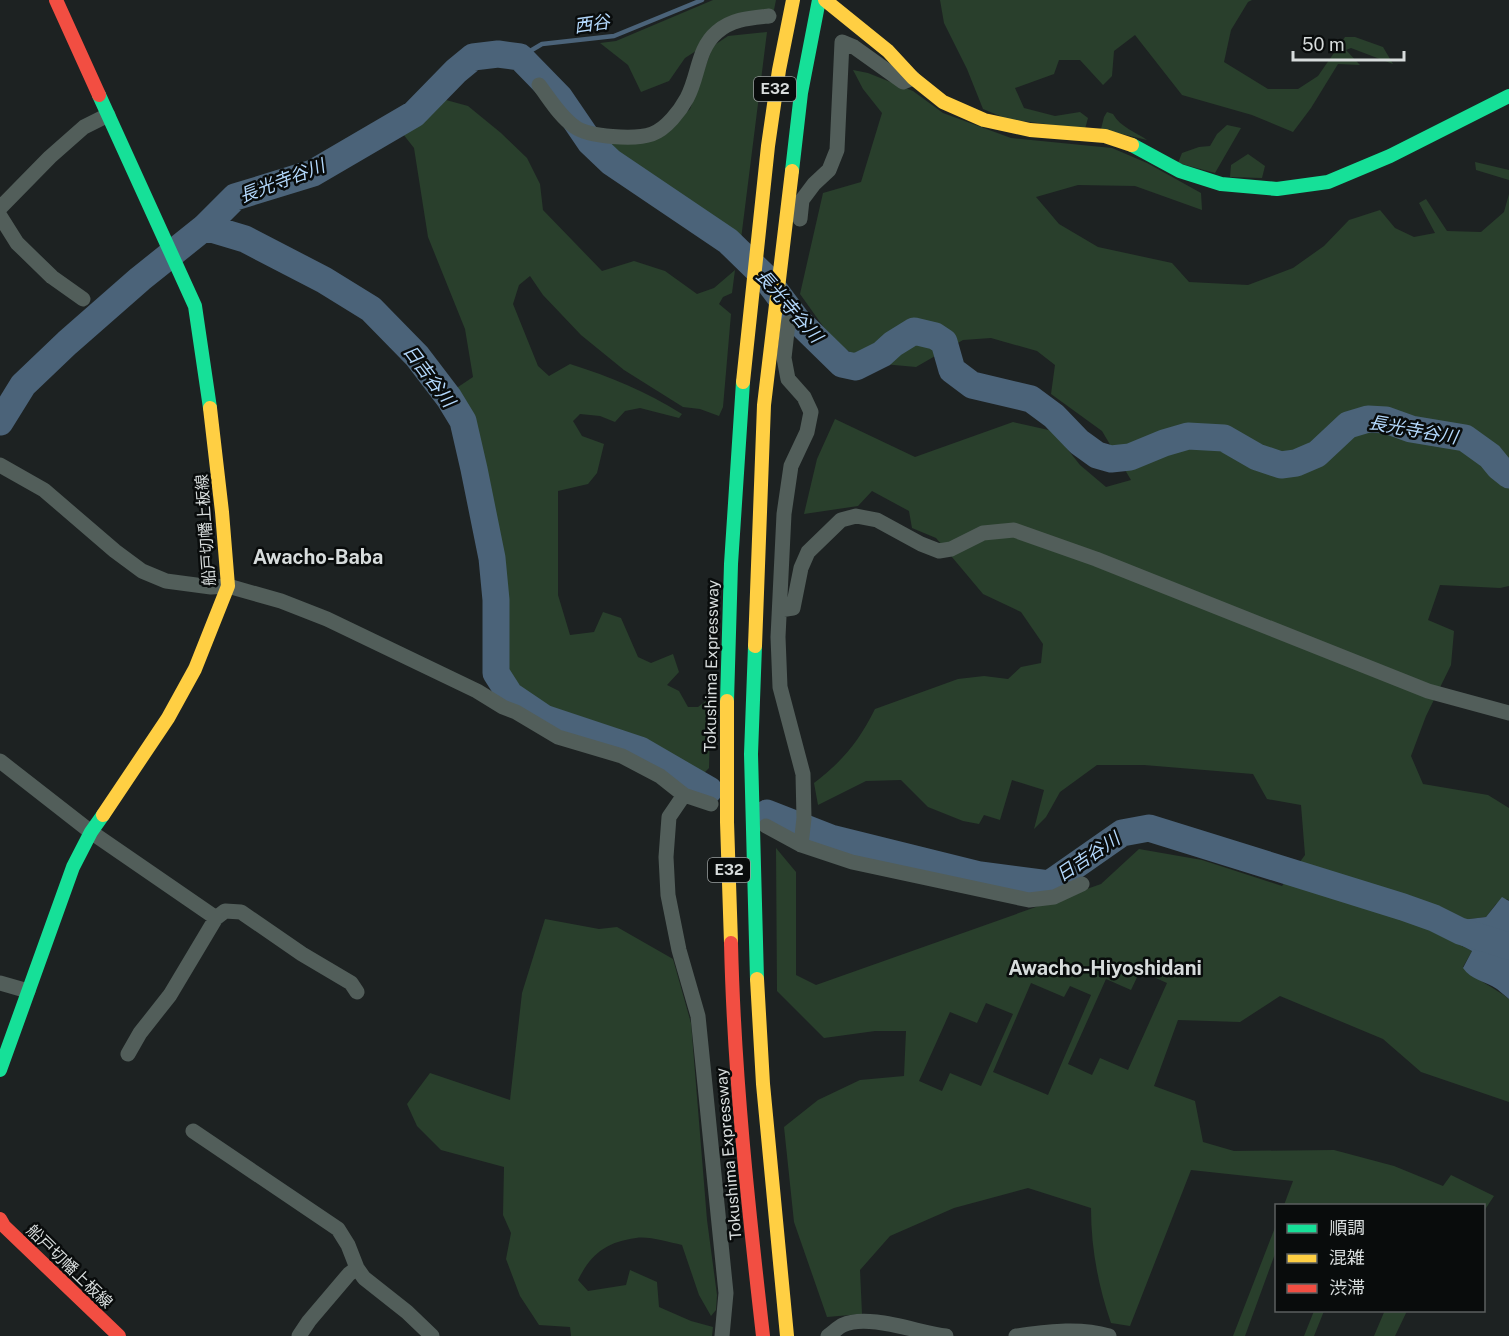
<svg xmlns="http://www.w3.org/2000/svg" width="1509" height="1336" font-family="'Public Sans','Noto Sans JP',sans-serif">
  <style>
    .green { fill: #293f2c; fill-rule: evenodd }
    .water { fill: #4b6379 }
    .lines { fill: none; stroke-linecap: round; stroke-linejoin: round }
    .stream { stroke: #4b6379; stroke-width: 4.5 }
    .river { stroke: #4b6379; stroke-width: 27 }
    .street { stroke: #525e5a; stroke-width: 15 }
    .fast { stroke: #16e098; stroke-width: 14 }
    .slow { stroke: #ffcf43; stroke-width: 14 }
    .jam { stroke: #f24e42; stroke-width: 14 }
    .labels { text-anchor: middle; stroke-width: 5; stroke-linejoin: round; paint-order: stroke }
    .shield { fill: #090c0c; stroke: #999e9e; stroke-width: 1.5 }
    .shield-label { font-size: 15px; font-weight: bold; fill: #d7dcdc }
    .street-label { font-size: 16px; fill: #d7dcdc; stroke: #090c0c }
    .water-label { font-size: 18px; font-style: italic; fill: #b3d8fc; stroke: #090c0c }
    .quarter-label { font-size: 20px; font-weight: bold; fill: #d7dcdc; stroke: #090c0c }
  </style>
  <rect width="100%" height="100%" fill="#1d2222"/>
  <path class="green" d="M713,0H776L774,10L737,14L699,49L685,58L669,81L641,92L628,65L600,43L616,41Z
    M940,0H1252L1248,2L1231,30L1224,62L1268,89H1298L1318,76L1345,37H1355L1383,47L1393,64L1351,48L1346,50L1360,65L1338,64L1311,108L1293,132L1252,115L1182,95L1135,35L1114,51L1112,76L1103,85L1080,60H1059L1054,74L1015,88L1024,108L1055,116L1080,112L1088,118L1085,129L1007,119L983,109L967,69L944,23Z
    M767,32L741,239L623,161L602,141L668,129L690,109L713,46L728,36Z
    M853,70L868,73L913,91L943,113L1011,138L1112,148L1147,163L1201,193L1202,210L1135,186L1078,185L1036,197L1059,224L1098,247L1172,263L1189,282L1248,285L1293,268L1324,246L1349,220L1380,210L1395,228L1414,237L1435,233L1419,203L1426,199L1447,231L1481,232L1504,212L1509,194V586L1500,588L1440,585L1428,620L1454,631L1451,665L1426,716L1411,756L1423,784L1488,795L1509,808V901L1507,899L1496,904L1486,917L1453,921L1447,938L1472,951L1463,967C1477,981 1494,987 1509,999V1102L1421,1072L1383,1039L1280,996L1240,1022L1178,1020L1154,1086L1195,1101L1203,1142L1234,1151L1334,1150L1394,1166L1443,1186L1451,1175L1494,1196L1484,1211V1206L1284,1205L1293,1181L1191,1170L1130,1326L1111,1323C1098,1285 1091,1248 1091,1208L1028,1188L954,1208L890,1236L860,1270L862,1314L827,1317L794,1222L784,1127L818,1100L860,1080L904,1076L906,1031H875L824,1038L777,991L776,848L796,872V975L816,985L1101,884L1139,849L1202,860L1282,886L1305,855L1301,805L1267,799L1253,774L1144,765H1097L1060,792L1046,817L1034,829L1044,790L1012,780L1000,820L984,815L979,824L963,821L928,807L901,780L866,781L818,805L814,783C843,761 859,741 875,709L958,679L984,676L1008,679L1021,667L1041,663L1043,644L1021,612L983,594L936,538L912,528L909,511L872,491L858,506L804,514L817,459L835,419L915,457L1013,422L1053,431L1080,465L1106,487L1131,480L1102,431L1051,394L1055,365L1037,351L991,338L963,340L916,367L883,364L855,355L835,343L800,294L823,193L861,182L882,113L863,89ZM1140,971L1167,983L1128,1070L1100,1058L1092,1075L1068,1064L1106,979L1131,990ZM1031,983L1064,997L1070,986L1091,995L1048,1095L993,1072ZM986,1003L1013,1014L981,1086L950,1073L942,1091L919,1081L950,1012L977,1023Z
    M446,100L468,106L501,133L527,158L540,184L543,210L602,271L634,261L665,271L697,294L714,288L735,270L732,293L723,297L719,304L731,314L723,407L719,416L700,409L683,407L624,370L581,335L543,295L530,276L519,285L513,304L538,366L549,376L570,364C611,377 645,391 682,414L679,418L640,408L625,411L615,422L600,416L580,414L573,421L582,436L604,444L597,473L588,484L558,491V595L570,635L594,632L603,612L621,618L638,657L651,663L673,654L679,672L667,685L679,691L688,707H698L711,697L709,768L699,778L640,745L637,735L632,741L545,712L515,694L502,672L503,603L496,545L469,421L452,391L473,377L465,329L428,237L414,148L403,134Z
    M1107,112L1113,114C1120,127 1136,132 1147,140L1101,129L1104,117Z
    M1227,125L1241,128L1215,173L1178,163L1182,153L1199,147L1210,146L1217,134Z
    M1248,154L1265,166L1262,178L1230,177L1231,165Z
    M1475,162L1509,170V180L1476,170Z
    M545,919L599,929L617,927L673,959L691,1023L707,1220L717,1295L716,1310L711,1316L699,1295L682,1245C668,1242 649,1236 636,1238C606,1242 591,1254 578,1280L588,1291L626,1285L630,1270L657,1282L659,1307L691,1321L713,1327L712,1336H571L570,1327L539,1325L520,1296L506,1259L511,1233L503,1215L504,1167L441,1150L417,1126L407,1104L430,1073L510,1100L522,993Z
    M1276,1225V1251L1245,1336H1233Z
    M1385,1310L1407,1311L1395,1336H1374Z
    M1314,1311H1324L1314,1336H1304Z"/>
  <path class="water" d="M1502,897L1509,901V999C1505,996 1501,992 1497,989C1485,981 1471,980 1463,968L1472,951L1447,938L1445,931L1453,921L1486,917Z"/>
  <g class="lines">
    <path class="stream" d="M520,57L542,44L614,36L702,0"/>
    <path class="river" d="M205,227L245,239L324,280L371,309L417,356L449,398L463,421L474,469L492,558L496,600V673L510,695L544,718L640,750L709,790
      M0,422L23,385L67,343L140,279L205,227L235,197L313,173L414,114L456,71L473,57L498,54L520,57L560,98L590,142L611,162L728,241L765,277L797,320L842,364L856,367L882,354L893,344L914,331L935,336L944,342L952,370L972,385L1031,399L1054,416L1079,442L1097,455L1111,459L1130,457L1164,443L1188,436L1224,438L1257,457L1281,465L1296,463L1317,454L1348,425L1368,419L1386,420L1411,429L1465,438L1490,456L1499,467L1509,475
      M767,813L831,838L980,875L1049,884L1122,833L1149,828L1403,907L1434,918L1460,931L1509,946"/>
    <path class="street" d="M539,85C549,98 560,117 575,127C589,137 635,140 652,134C666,129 680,111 687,98C699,76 697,49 717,32C732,19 750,18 769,16
      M0,208L50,157L84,127L108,115
      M0,216L17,243L52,277L83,299
      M800,219L802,200L814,184L829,170L837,150L842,42L854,47L903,82L913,78
      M788,323L784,358L788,379L804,397L811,412L807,432L791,466L784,514L778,637L780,687L803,774L804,818L801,845
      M0,465L44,490L115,551L142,571L166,581L211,587L228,586L281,601L327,619L477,691L503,707L516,712L558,737L622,756L660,776L684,795L711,804
      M780,610L793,608L801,568L808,552L841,520L856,516L877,520L921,544L939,551L951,549L983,533L1014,530L1096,559L1428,691L1509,713
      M0,761L91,832L216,918L225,911L241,912L302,954L351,983L357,992
      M684,795L669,817L666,857L668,895L679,950L698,1016L726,1293L722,1336
      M766,826L801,845L852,862L1029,900L1054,897L1082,884
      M0,983L28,991
      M128,1054L140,1033L170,995L216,918
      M193,1131L338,1229L348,1245L357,1268L364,1278L407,1312L432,1336
      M299,1336L309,1321L349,1274L357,1268
      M828,1336C833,1333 838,1327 843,1325C868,1313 919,1333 946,1336
      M1016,1336C1047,1332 1078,1327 1109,1336"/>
    <path class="fast" d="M99,95L195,306L210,408
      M1132,145L1180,171L1221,184L1277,189L1328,182L1390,156L1509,96
      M792,171L801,93L819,0
      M755,646L751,754L757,979
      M727,701L731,564L743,382
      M0,1070L73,867L91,832L103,815"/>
    <path class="slow" d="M825,0L888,51L913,78L943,102L984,120L1030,130L1105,136L1132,145
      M743,382L768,146L779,70L793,0
      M755,646L764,405L792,171
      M727,701V822L731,943
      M103,815L168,718L195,669L228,586L222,512L210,408
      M757,979L763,1084L787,1336"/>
    <path class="jam" d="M56,0L99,95
      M731,943C734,1074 748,1205 763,1336
      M0,1219L4,1226L119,1336"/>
  </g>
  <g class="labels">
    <g class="shield">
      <rect x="754" y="77" width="42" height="24" rx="4.5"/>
      <rect x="708" y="858" width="42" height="24" rx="4.5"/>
    </g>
    <g class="shield-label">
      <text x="775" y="94">E32</text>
      <text x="729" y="875">E32</text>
    </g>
    <g class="street-label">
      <text transform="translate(205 530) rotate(-94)" y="6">船戸切幡上板線</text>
      <text transform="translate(711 666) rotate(-89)" y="6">Tokushima Expressway</text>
      <text transform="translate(728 1154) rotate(-95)" y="6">Tokushima Expressway</text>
      <text transform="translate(70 1266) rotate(44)" y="6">船戸切幡上板線</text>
    </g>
    <g class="water-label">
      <text transform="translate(592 24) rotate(-8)" y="6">西谷</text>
      <text transform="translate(282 181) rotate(-21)" y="6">長光寺谷川</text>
      <text transform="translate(789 306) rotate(49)" y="6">長光寺谷川</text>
      <text transform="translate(429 376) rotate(53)" y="6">日吉谷川</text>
      <text transform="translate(1413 430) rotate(10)" y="6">長光寺谷川</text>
      <text transform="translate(1088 857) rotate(-34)" y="6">日吉谷川</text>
    </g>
    <g class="quarter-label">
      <text x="318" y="564">Awacho-Baba</text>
      <text x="1105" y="975">Awacho-Hiyoshidani</text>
    </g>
  </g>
  <rect x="1275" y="1204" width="210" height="108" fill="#090c0c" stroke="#5b5f5f" stroke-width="1.5"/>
  <rect x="1287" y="1224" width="30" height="9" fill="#16e098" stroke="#5b5f5f" stroke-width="1.5"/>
  <text x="1329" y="1234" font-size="18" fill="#d7dcdc">順調</text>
  <rect x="1287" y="1254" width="30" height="9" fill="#ffcf43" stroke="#5b5f5f" stroke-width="1.5"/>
  <text x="1329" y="1264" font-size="18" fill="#d7dcdc">混雑</text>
  <rect x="1287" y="1284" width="30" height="9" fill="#f24e42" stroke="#5b5f5f" stroke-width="1.5"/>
  <text x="1329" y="1294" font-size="18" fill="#d7dcdc">渋滞</text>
  <path d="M1293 51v9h111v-9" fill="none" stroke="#d7dcdc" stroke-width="3"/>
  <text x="1302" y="51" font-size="18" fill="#d7dcdc" stroke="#090c0c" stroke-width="4.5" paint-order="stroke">50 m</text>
</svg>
